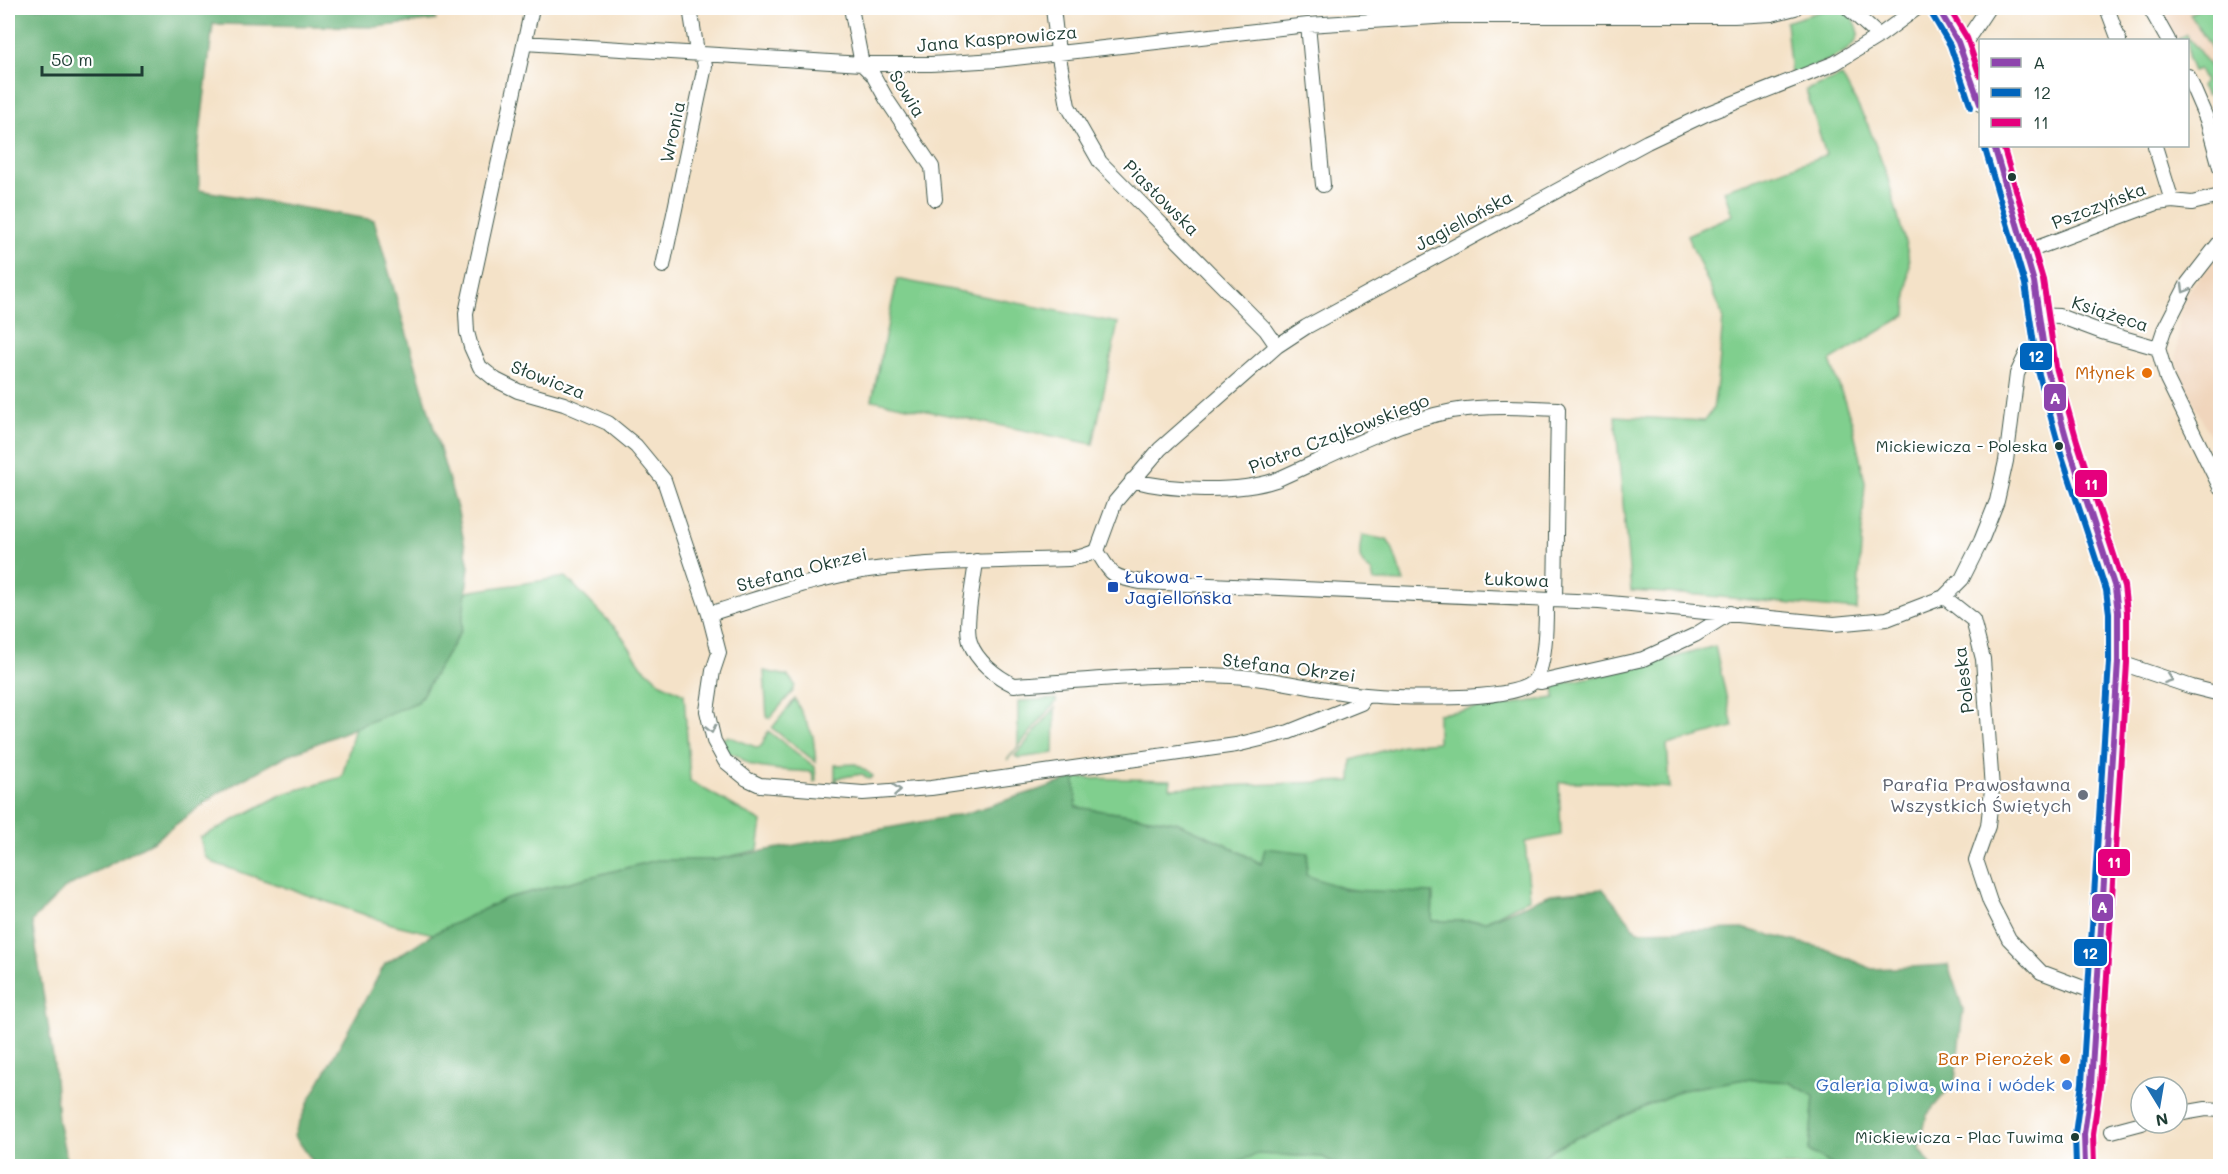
<svg xmlns="http://www.w3.org/2000/svg" width="2228" height="1174" font-family="Mali,sans-serif">
  <style>
    .built { fill: #f0d5bc }
    .green { fill: #80cf8e; stroke: #508661; stroke-width: 1.5 }
    .forest { fill: #68b279; stroke: #447856; stroke-width: 1.5 }
    .lines { fill: none; stroke-linecap: round; stroke-linejoin: round }
    .minor-casing { stroke: #3f564a; stroke-width: 16 }
    .minor { stroke: #fff; stroke-width: 14 }
    .bus-1-casing { stroke: #fff; stroke-width: 10 }
    .bus-2-casing { stroke: #fff; stroke-width: 10 }
    .bus-3-casing { stroke: #fff; stroke-width: 10 }
    .bus-1 { stroke: #8e44ad; stroke-width: 6 }
    .bus-2 { stroke: #0065bd; stroke-width: 6 }
    .bus-3 { stroke: #e5007d; stroke-width: 6 }
    .oneway { stroke: #8f9e9a }
    .bus-dot { fill: #1f3d34; stroke: #fff; stroke-width: 2 }
    .food-dot { fill: #e8710a; stroke: #fff; stroke-width: 2 }
    .transit-dot { fill: #1a4fb4; stroke: #fff; stroke-width: 2 }
    .worship-dot { fill: #6b7280; stroke: #fff; stroke-width: 2 }
    .shop-dot { fill: #3f7fe0; stroke: #fff; stroke-width: 2 }
    .labels { text-anchor: middle; stroke-width: 4.5; stroke-linejoin: round; paint-order: stroke }
    .bus-label { font-size: 16px; fill: #1f3d34; stroke: #fff; text-anchor: end }
    .street-label { font-size: 18px; fill: #1f3d34; stroke: #fff }
    .food-label { font-size: 18px; fill: #c56008; stroke: #fff; text-anchor: end }
    .transit-label { font-size: 18px; fill: #164399; stroke: #fff; text-anchor: start }
    .worship-label { font-size: 18px; fill: #5b616d; stroke: #fff; text-anchor: end }
    .shop-label { font-size: 18px; fill: #366cbe; stroke: #fff; text-anchor: end }
    .line-badge { stroke: #fff; stroke-width: 2 }
    .badge-label { font-size: 16px; text-anchor: middle; font-weight: bold; fill: #fff }
  </style>
  <rect width="100%" height="100%" fill="#fff"/>
  <filter id="ink" filterUnits="userSpaceOnUse"><feTurbulence type="fractalNoise" baseFrequency=".0167" numOctaves="2"/><feDisplacementMap in="SourceGraphic" scale="12" xChannelSelector="R" yChannelSelector="G"/><feConvolveMatrix kernelMatrix="1 2 1 2 8 2 1 2 1" color-interpolation-filters="sRGB"/></filter>
  <filter id="wash" filterUnits="userSpaceOnUse"><feTurbulence type="fractalNoise" baseFrequency=".008" numOctaves="4" result="noise"/><feDisplacementMap in="SourceGraphic" scale="24" xChannelSelector="R" yChannelSelector="G"/><feGaussianBlur stdDeviation="1.35" result="paint"/><feColorMatrix in="noise" values="0 0 0 0 0 0 0 0 0 0 0 0 0 0 0 0 0 1.4 0 .05"/><feComposite in="paint" operator="in"/></filter>
  <g filter="url(#wash)">
    <rect width="100%" height="100%" fill="#f4e2c8"/>
    <path class="built" d="M2156,8H2220V135L2210,95H2206L2201,86L2205,80L2199,69L2193,71L2188,59V40H2177Z
      M2220,251V441L2209,434L2181,377L2176,358L2179,320L2185,296Z"/>
    <path class="green" d="M1831,8H1841C1891,45 1820,63 1791,75L1786,22Z
      M2200,8H2220V62L2190,14Z
      M2186,34C2197,49 2221,76 2220,93L2206,95L2201,86L2205,81L2199,69L2193,71L2188,59V40H2177Z
      M1842,76L1868,125L1887,176L1908,253L1909,264L1906,315L1830,361L1852,422L1865,482L1857,610L1698,595L1631,591L1615,416L1704,421L1713,409L1719,367L1723,317L1687,235L1732,215L1724,190L1826,155L1806,90Z
      M897,279L1118,323L1093,444L872,400Z
      M1362,535L1387,540L1392,547L1404,582L1374,581L1372,572C1356,562 1359,552 1362,535Z
      M566,577L619,632L642,666L661,683L684,694L690,781L762,822L758,850L714,860H657L507,898L433,934L392,924L214,863L205,856L200,838L283,794L342,777L355,727L418,702L461,631L466,592Z
      M1715,646L1733,727L1667,745L1670,788L1609,782H1559L1561,835L1525,842L1530,898L1486,921H1432L1433,893C1390,892 1345,896 1306,875L1307,853L1262,864L1223,843L1176,822L1076,807L1075,778L1171,780L1170,788L1351,781L1352,760L1402,745L1438,742V714L1555,698L1554,685L1643,666Z
      M764,671L788,676L795,685L793,691L770,718H767Z
      M795,699L813,736L816,762L772,728Z
      M1056,699V702L1007,760L1018,748V701Z
      M1055,708L1054,753L1019,758L1015,756Z
      M768,731L815,767L816,781L814,782L812,772C793,770 772,771 754,766C743,763 740,753 728,754L720,741L728,736L758,748L762,745Z
      M856,764L873,776L869,779L862,774L837,778L836,787L830,786L835,782V765Z
      M1745,1079L1789,1082L1814,1096L1809,1151L1834,1166H1531L1554,1148L1682,1090Z
      M1257,1154L1323,1157L1339,1166H1225Z"/>
    <path class="forest" d="M8,8H431L436,20L376,27L213,24L198,150L199,190L374,220L458,512L469,567L461,631L418,702L286,756L218,793L155,840L65,888L32,921L54,1064L58,1121L68,1166H8Z
      M1075,778L1076,807L1176,822L1223,843L1261,864L1265,848L1308,853L1306,875L1347,890L1433,893L1432,921H1486L1551,894L1603,889L1637,931L1745,929L1826,949L1872,969L1948,965L1963,1009L1955,1081L1927,1115L1919,1148L1932,1166H1834L1809,1151L1814,1096L1789,1082L1745,1079L1682,1090L1554,1148L1531,1166H1339L1323,1157L1258,1154L1225,1166H316L294,1135L310,1099L385,964L433,934L507,898L657,860H714L964,814Z"/>
  </g>
  <g filter="url(#ink)">
    <g class="lines">
      <g class="minor-casing">
        <path id="minor" d="M532,8L466,313L467,332L471,347L480,367L496,380L518,391L564,404L608,423L636,446L664,480L709,614L719,653L713,671L707,711L714,741L725,761L747,779L760,785L863,793L931,788L1236,745L1289,732L1361,703L1366,695
          M851,8L862,64L873,75L887,100L932,167L935,199
          M1053,8L1058,52L1068,106L1100,162L1266,330L1277,346
          M1848,8L1879,36
          M1938,8C1961,36 1969,70 1980,104
          M2107,8L2119,40
          M2150,8L2168,40
          M1308,25L1323,185
          M524,43L862,64H931L997,60L1308,25L1450,16H1734L1772,14L1795,8
          M1962,47L1988,8
          M2188,76L2207,120L2220,167
          M1994,146L2008,189L2034,282L2047,369L2068,444L2104,551L2115,588L2118,612V662L2106,829L2091,1084L2084,1134L2085,1166
          M2155,146L2172,201
          M2026,252L2157,203L2172,201L2192,203L2220,196
          M663,266L705,66L703,58L697,52L690,8
          M2038,315L2059,316L2102,332L2158,348L2167,379L2220,487
          M2158,348L2164,330L2188,283L2220,242
          M1132,480C1171,491 1238,493 1276,480C1333,455 1390,423 1452,411C1487,405 1523,407 1558,409L1555,599
          M1097,551C1112,575 1111,577 1141,582L1599,602L1834,624L1887,619L1944,597L1962,579L1981,541L1997,501L2006,461L2017,374L2026,355L2042,341
          M1097,551L1115,502L1160,449L1277,346L1306,327L1647,142L1706,114L1835,63L1879,36L1917,8
          M976,561C974,582 964,623 970,642C976,661 997,677 1014,685C1085,681 1160,672 1232,676C1277,678 1321,692 1366,695C1400,698 1508,702 1532,683C1547,670 1546,619 1546,600
          M1944,597L1973,620L1983,659L1992,789L1988,826L1976,860L1990,902L2009,939L2041,972L2097,993
          M709,614C761,598 814,578 868,570C934,561 1002,561 1069,559L1083,556L1097,551
          M2118,662L2192,687L2220,694
          M1535,681L1541,682L1643,659L1695,635L1730,613
          M2177,1114L2206,1109L2220,1110
          M2112,1131L2142,1123"/>
      </g>
      <use href="#minor" class="minor"/>
      <g class="bus-1-casing">
        <path id="bus-1" d="M1938,8L1958,42L1980,104
          M1994,146L2034,282L2047,369L2068,444L2115,588L2118,612V662L2091,1084L2084,1134L2085,1166"/>
      </g>
      <g class="bus-2-casing">
        <path id="bus-2" d="M1931,13L1950,45L1971,107
          M1985,149L2025,284L2038,371L2059,447L2106,590L2109,613V662L2082,1083L2075,1134L2076,1166"/>
      </g>
      <g class="bus-3-casing">
        <path id="bus-3" d="M1949,8L1967,38L1980,76
          M2003,146L2043,280L2056,367L2077,441L2124,586L2127,612V663L2100,1085L2093,1134L2094,1166"/>
      </g>
      <use href="#bus-1" class="bus-1"/>
      <use href="#bus-2" class="bus-2"/>
      <use href="#bus-3" class="bus-3"/>
    </g>
    <defs><path id="oneway-chevron" d="M-2-3.5L2.5 0L-2 3.5" fill="none" stroke-width="1.6" stroke-linecap="round" stroke-linejoin="round" transform="scale(1.5)"/></defs>
    <g class="oneway">
      <use href="#oneway-chevron" transform="translate(2185 289) rotate(120)"/>
      <use href="#oneway-chevron" transform="translate(2169 679) rotate(19)"/>
      <use href="#oneway-chevron" transform="translate(711 729) rotate(77)"/>
      <use href="#oneway-chevron" transform="translate(897 790) rotate(-4)"/>
    </g>
  </g>
  <g class="bus-dot">
    <circle cx="2012" cy="177" r="5"/>
    <circle cx="2059" cy="446" r="5"/>
    <circle cx="2075" cy="1137" r="5"/>
  </g>
  <g class="food-dot">
    <circle cx="2147" cy="373" r="6"/>
    <circle cx="2065" cy="1059" r="6"/>
  </g>
  <rect class="transit-dot" x="1107" y="581" width="12" height="12" rx="3"/>
  <circle class="worship-dot" cx="2083" cy="795" r="6"/>
  <circle class="shop-dot" cx="2067" cy="1085" r="6"/>
  <g class="labels">
    <g class="bus-label">
      <text x="2048" y="452">Mickiewicza - Poleska</text>
      <text x="2064" y="1143">Mickiewicza - Plac Tuwima</text>
    </g>
    <g class="street-label">
      <text transform="translate(997 39) rotate(-5)" y="6">Jana Kasprowicza</text>
      <text transform="translate(907 94) rotate(58)" y="6">Sowia</text>
      <text transform="translate(673 132) rotate(-78)" y="6">Wronia</text>
      <text transform="translate(1161 198) rotate(45)" y="6">Piastowska</text>
      <text transform="translate(2099 206) rotate(-21)" y="6">Pszczyńska</text>
      <text transform="translate(1464 221) rotate(-28)" y="6">Jagiellońska</text>
      <text transform="translate(2110 314) rotate(18)" y="6">Książęca</text>
      <text transform="translate(548 380) rotate(21)" y="6">Słowicza</text>
      <text transform="translate(1339 434) rotate(-21)" y="6">Piotra Czajkowskiego</text>
      <text transform="translate(802 570) rotate(-14)" y="6">Stefana Okrzei</text>
      <text transform="translate(1517 580) rotate(2)" y="6">Łukowa</text>
      <text transform="translate(1289 668) rotate(7)" y="6">Stefana Okrzei</text>
      <text transform="translate(1964 680) rotate(-97)" y="6">Poleska</text>
    </g>
    <g class="food-label">
      <text x="2135" y="379">Młynek</text>
      <text x="2053" y="1065">Bar Pierożek</text>
    </g>
    <g class="transit-label">
      <text x="1125" y="583">Łukowa -<tspan x="1125" dy="21">Jagiellońska</tspan></text>
    </g>
    <g class="worship-label">
      <text x="2071" y="791">Parafia Prawosławna<tspan x="2071" dy="21">Wszystkich Świętych</tspan></text>
    </g>
    <g class="shop-label">
      <text x="2055" y="1091">Galeria piwa, wina i wódek</text>
    </g>
  </g>
  <g class="line-badge">
    <rect x="2019" y="342" width="34" height="29" rx="6" fill="#0065bd"/>
    <rect x="2043" y="383" width="24" height="29" rx="6" fill="#8e44ad"/>
    <rect x="2074" y="469" width="34" height="29" rx="6" fill="#e5007d"/>
    <rect x="2097" y="848" width="34" height="29" rx="6" fill="#e5007d"/>
    <rect x="2091" y="893" width="23" height="29" rx="6" fill="#8e44ad"/>
    <rect x="2073" y="938" width="35" height="29" rx="6" fill="#0065bd"/>
  </g>
  <g class="badge-label">
    <text x="2036" y="362">12</text>
    <text x="2055" y="404">A</text>
    <text x="2091" y="490">11</text>
    <text x="2114" y="868">11</text>
    <text x="2102" y="913">A</text>
    <text x="2090" y="959">12</text>
  </g>
  <rect width="2228" height="1174" fill="none" stroke="#fff" stroke-width="30"/>
  <rect x="1979" y="39" width="210" height="108" fill="#ffffff" stroke="#a5b1ae" stroke-width="1.5"/>
  <rect x="1991" y="58" width="30" height="9" fill="#8e44ad" stroke="#a5b1ae" stroke-width="1.5"/>
  <text x="2033" y="69" font-size="18" fill="#1f3d34">A</text>
  <rect x="1991" y="88" width="30" height="9" fill="#0065bd" stroke="#a5b1ae" stroke-width="1.5"/>
  <text x="2033" y="99" font-size="18" fill="#1f3d34">12</text>
  <rect x="1991" y="118" width="30" height="9" fill="#e5007d" stroke="#a5b1ae" stroke-width="1.5"/>
  <text x="2033" y="129" font-size="18" fill="#1f3d34">11</text>
  <g transform="translate(2159 1105) rotate(169)"><circle r="28" fill="#ffffff" stroke="#a5b1ae" stroke-width="1.5"/>
  <path d="M0-4.5L10 22L0 15L-10 22Z" fill="#1f6fb2"/>
  <text y="-9" font-size="16" font-weight="bold" text-anchor="middle" fill="#1f3d34">N</text>
  </g>
  <path d="M42 66v9h100v-9" fill="none" stroke="#1f3d34" stroke-width="3"/>
  <text x="51" y="66" font-size="18" fill="#1f3d34" stroke="#ffffff" stroke-width="4.5" paint-order="stroke">50 m</text>
</svg>
